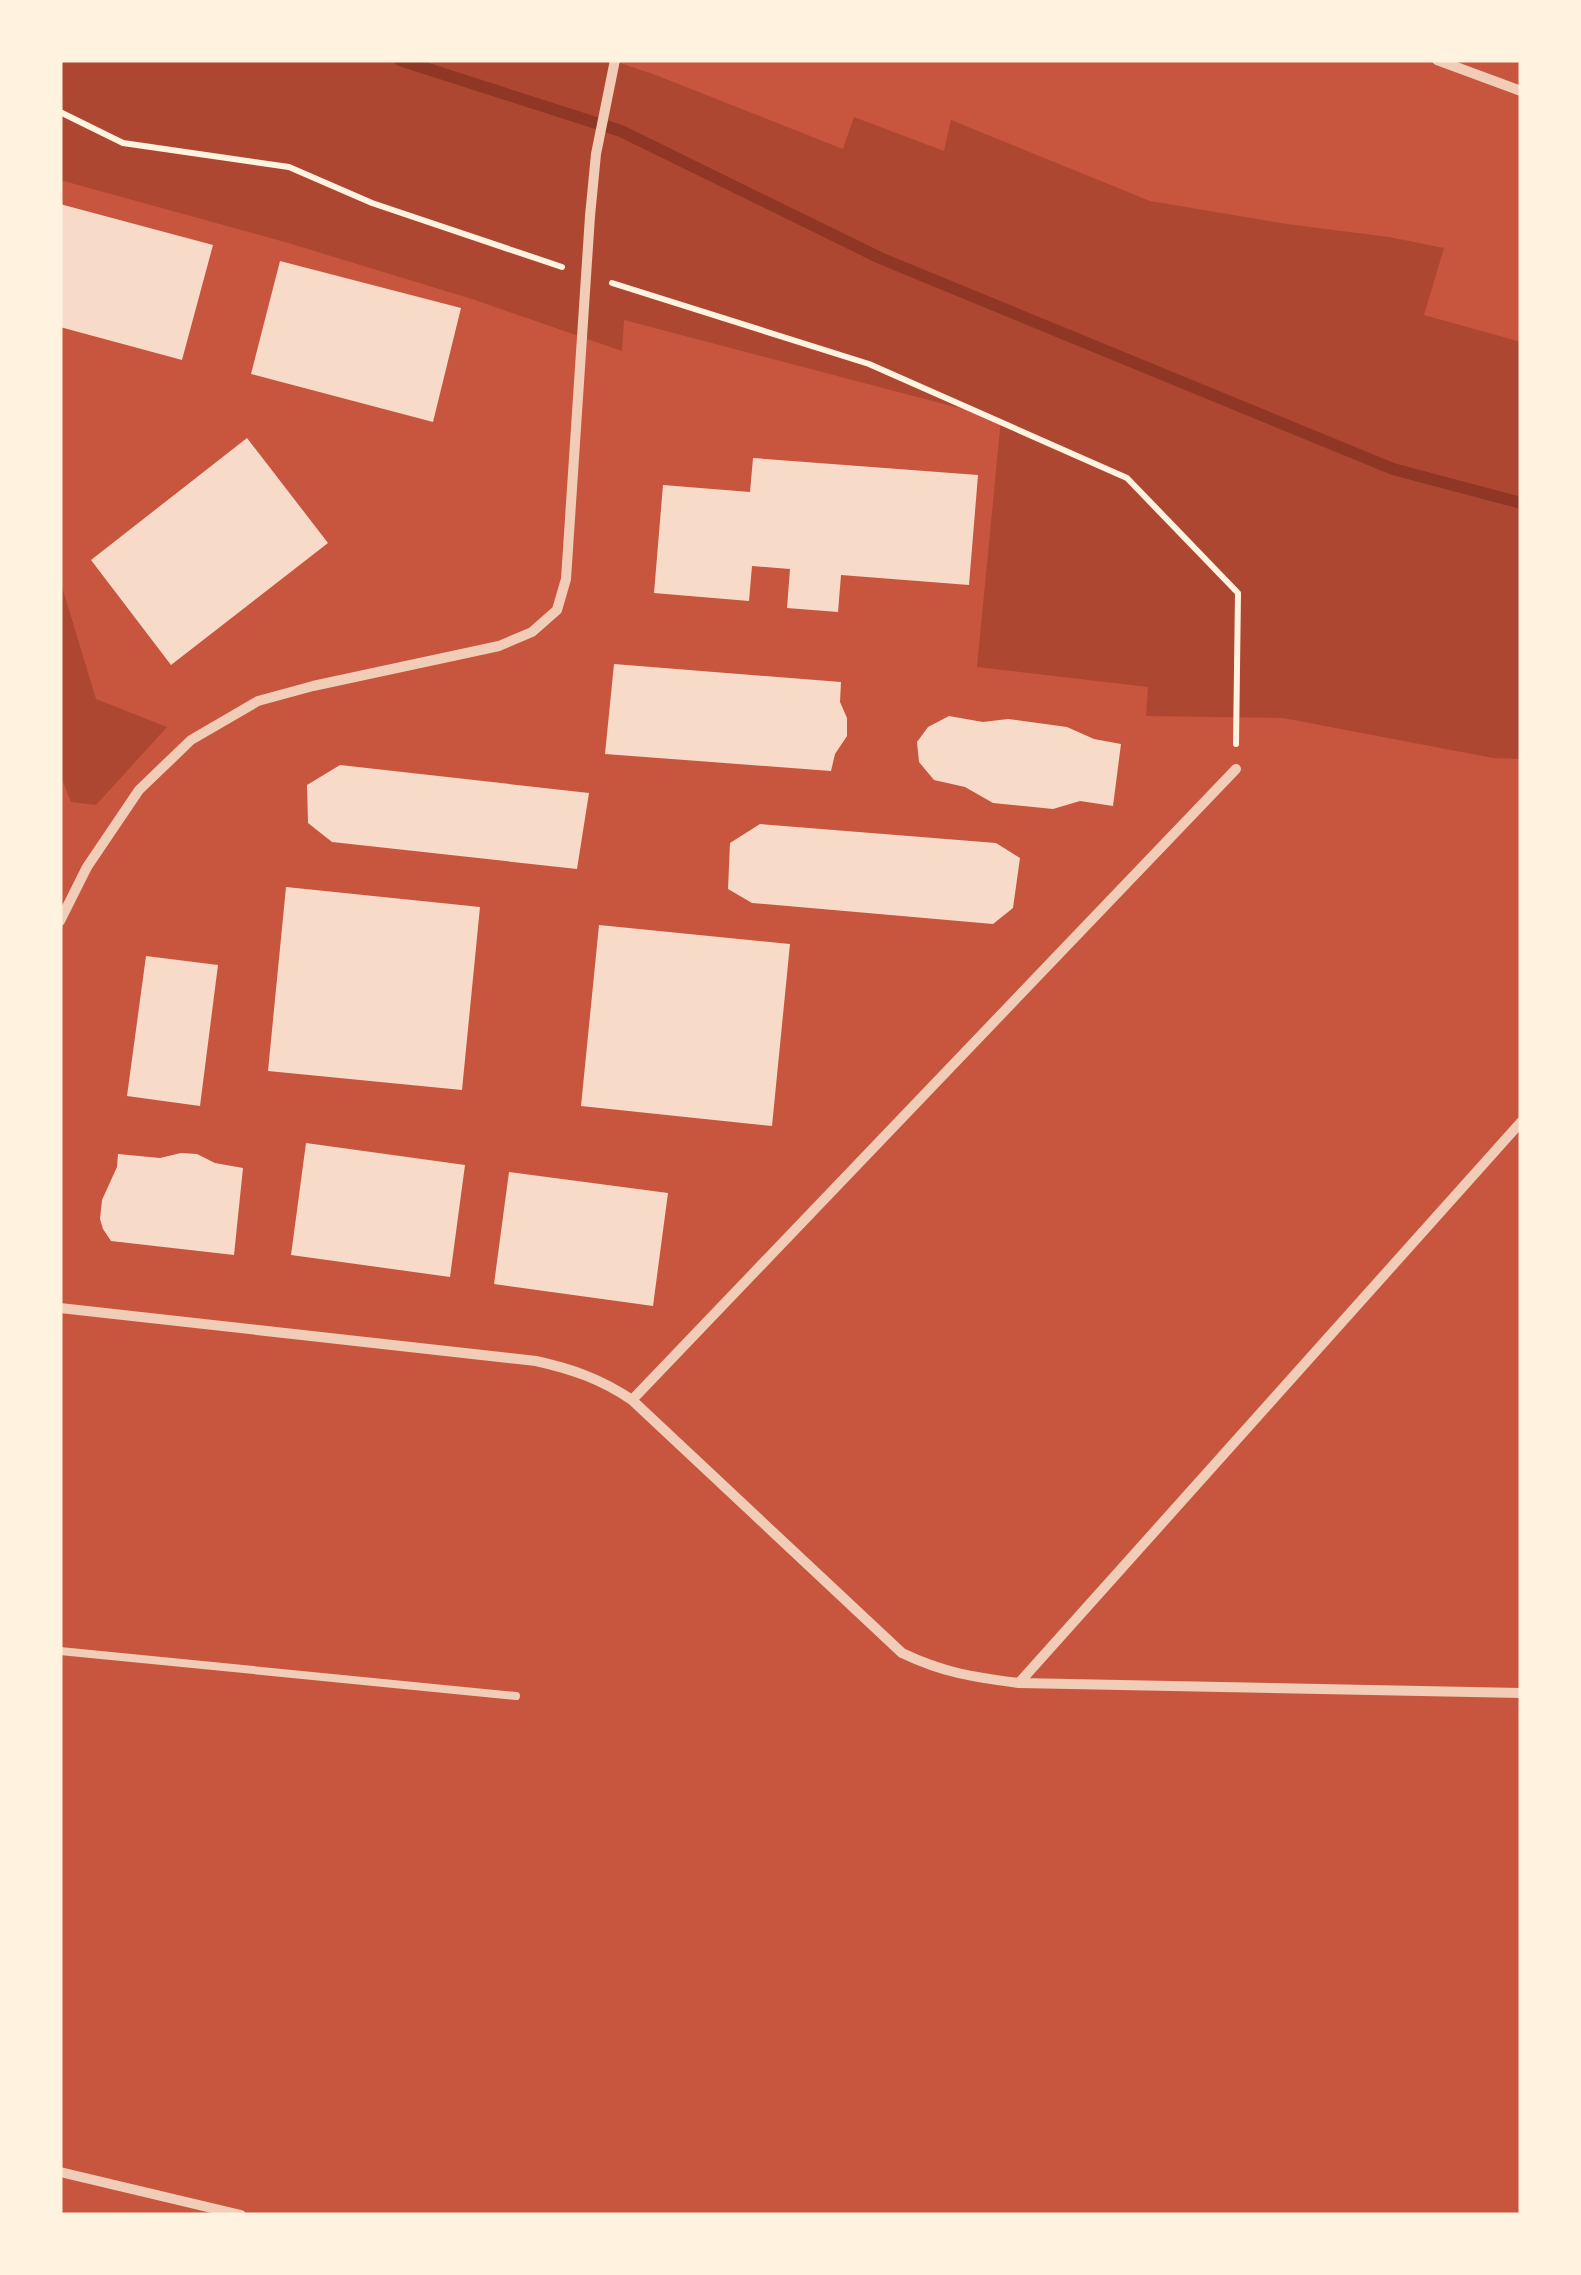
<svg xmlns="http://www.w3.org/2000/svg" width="1581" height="2275" font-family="'Playfair Display',serif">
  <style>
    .green { fill: #ae4732 }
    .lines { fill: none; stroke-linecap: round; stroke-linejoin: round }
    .stream { stroke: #8f3625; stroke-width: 12 }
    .building { fill: #f7dbc8 }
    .path { stroke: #fff3e0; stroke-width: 6 }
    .service { stroke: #f1ccb7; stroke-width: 8 }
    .minor { stroke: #f1ccb7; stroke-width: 10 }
  </style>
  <rect width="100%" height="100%" fill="#c8553d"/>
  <path class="green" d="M60,60H611L653,74L843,149L854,117L944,151L951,120L1150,201L1287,224L1389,237L1444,248L1424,315L1521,342V759L1493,758L1283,718L1146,716L1148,687L977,667L1001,419L624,320L622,351L475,300L285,242L60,180Z
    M60,580L96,699L167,727L96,805L71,802L60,774Z"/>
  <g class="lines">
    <path class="stream" d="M400,60L621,131L880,258L1393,469L1521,503"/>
  </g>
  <path class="building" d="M60,204L213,245L182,360L60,327Z
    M280,261L461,308L433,422L251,374Z
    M247,438L328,543L171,665L91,560Z
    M753,458L978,475L969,585L841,575L838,612L787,608L790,569L752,566L749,601L654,593L663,485L750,492Z
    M614,664L841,682L840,702L847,718V736L835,754L831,771L605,754Z
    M949,716L983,722L1008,719L1067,727L1094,739L1121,744L1113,806L1080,801L1053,809L993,803L965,787L934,780L919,762L917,742L928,727Z
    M340,765L589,793L577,869L332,842L308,823L307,785Z
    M760,824L996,843L1020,858L1013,908L993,924L752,903L728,889L730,843Z
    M286,887L480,907L462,1090L268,1071Z
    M599,925L790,944L772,1126L581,1106Z
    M146,956L218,965L200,1106L127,1096Z
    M306,1143L465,1165L450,1277L291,1255Z
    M181,1153L197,1154L215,1163L243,1168L234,1255L111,1241L103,1229L100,1219L102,1200L117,1167L118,1154L160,1158Z
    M509,1172L668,1193L653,1306L494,1284Z"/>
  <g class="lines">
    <path class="path" d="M60,112L123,143L289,167L372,203L562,267
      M612,283L869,364L1127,478L1238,593L1236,744"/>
    <path class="service" d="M60,1651L516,1696"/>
    <path class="minor" d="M1437,60L1521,91
      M60,921L87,867L139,790L191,740L258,701L313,686L499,646L532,632L557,610L566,579L590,216L596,154L615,60
      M60,1308L536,1361C572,1369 601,1379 632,1400L902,1653C944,1673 973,1677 1019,1683L1521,1693
      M632,1400L1236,769
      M1019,1683L1521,1122
      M60,2172L241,2215"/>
  </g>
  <rect width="1581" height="2275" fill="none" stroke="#fff3e0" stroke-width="125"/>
</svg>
